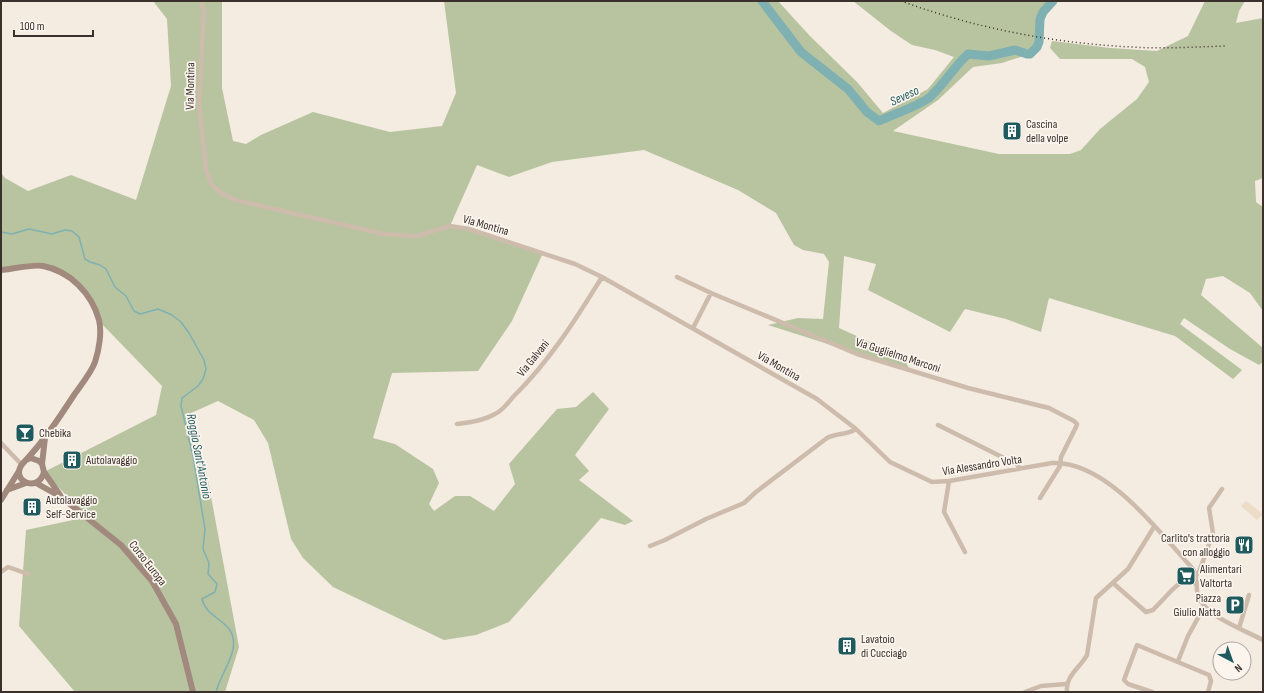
<svg xmlns="http://www.w3.org/2000/svg" width="1264" height="693" font-family="'Sofia Sans Condensed',sans-serif">
  <style>
    .green { fill: #b8c4a0 }
    .plaza { fill: #ecdcc8 }
    .lines { fill: none; stroke-linecap: round; stroke-linejoin: round }
    .stream { stroke: #7fb0b2; stroke-width: 1.5 }
    .river { stroke: #7fb0b2; stroke-width: 9 }
    .minor { stroke: #cdbbac; stroke-width: 4.5 }
    .secondary { stroke: #a18a7d; stroke-width: 6 }
    .rail { stroke: #3b302b; stroke-width: 1.5; stroke-dasharray: 1 3; stroke-linecap: butt }
    .labels { text-anchor: middle; stroke-width: 3.5; stroke-linejoin: round; paint-order: stroke }
    .street-label { font-size: 12px; fill: #3b302b; stroke: #fbf5ee }
    .poi-label { font-size: 12px; fill: #3b302b; stroke: #fbf5ee; text-anchor: start }
    .water-label { font-size: 13px; font-style: italic; fill: #1f5a5e; stroke: #fbf5ee }
  </style>
  <rect width="100%" height="100%" fill="#f4ebe1"/>
  <path class="green" d="M153,1H222V88L233,141L246,144L261,135L313,112L390,132L442,126L456,93L444,1H778L809,35L857,82L883,113L928,89L954,57L935,50L912,45L891,31L853,1H1052C1047,6 1042,12 1040,19C1037,33 1044,43 1030,54L1002,63L973,67L938,100L893,131L999,154H1070L1081,150L1100,129L1137,99L1149,82L1145,67L1132,59H1060L1050,48L1052,41L1110,48L1157,51L1188,36L1205,1H1245L1239,11L1236,23L1263,18V178L1255,181L1256,202L1263,207V311L1250,293L1223,276L1206,279L1201,295L1263,348V362L1259,365L1230,349L1184,318L1180,324L1242,370L1233,379L1175,336L1049,298L1041,332L1006,319L965,309L950,332L868,290L876,264L844,256L839,328L903,357L910,370L768,325L798,318L823,319L829,262L824,254L803,250L794,245L776,213L738,190L644,150L552,162L509,177L477,165L450,226L469,229L543,253L512,321L478,371L392,373L373,438L395,444L433,469L439,483L429,504L434,511L455,496H470L494,511L515,484L509,464L557,409L576,407L593,392L609,409L575,455L589,471L579,480L633,521L625,525L601,518L509,622L476,635L444,640L333,587L303,558L291,539L268,443L254,420L218,401L191,413L207,475L239,647L225,692H75L19,626L26,530L87,517L44,472L156,415L162,386L99,321L80,285L42,266L1,270V173L5,178L28,191L71,175L136,200L171,86L167,19Z"/>
  <path class="plaza" d="M1246,501L1263,514L1257,520L1241,506Z"/>
  <g class="lines">
    <path class="stream" d="M1,232L12,234L29,229L52,234L65,230L72,231L79,237L85,259L90,262L100,265L106,269L115,287L126,296L134,311L140,314L158,309L172,315L181,322L189,333L204,360L206,369L203,379L198,386L182,398L181,406L193,456L205,529L203,549L209,563L208,574L217,584L215,592L202,599C207,621 238,620 233,649C230,664 220,677 216,692"/>
    <path class="river" d="M762,1L801,52L848,89L867,112L879,121C892,115 921,105 930,97C944,84 954,67 968,54L989,56L1015,50L1027,54H1030L1037,47L1039,42L1040,19L1043,12L1053,1"/>
    <path class="minor" d="M201,1L204,11L199,103L206,170L212,185L219,192L235,200L384,234L408,236H417L450,226L469,229L575,264L602,277L817,399L856,429L890,462L932,482L949,481L1052,463C1106,460 1159,532 1193,569C1199,577 1195,587 1198,596C1205,616 1244,630 1263,640
      M677,277L711,293L857,354L968,388L1049,408L1074,421L1077,424L1076,427L1061,457L1060,466L1040,498
      M693,328L711,293
      M457,424C470,422 483,421 495,414C502,411 508,403 513,397C549,362 576,319 602,277
      M938,425L1018,465L1019,469
      M1,443L21,464
      M949,481L944,512L965,552
      M650,546L665,540L706,519L744,503L756,492L827,438C836,433 848,435 856,429
      M1,572L8,567L28,574
      M1196,575L1199,572L1213,533L1209,508L1222,489
      M1113,583L1146,612L1153,610L1172,590L1181,582L1196,583
      M1239,628L1249,595
      M1178,661L1188,636L1204,607
      M1025,692L1041,686L1066,684
      M1067,692C1065,676 1080,668 1087,655L1096,598L1128,569L1154,527
      M1152,692L1128,684L1124,680L1137,645L1209,675L1211,681L1208,692"/>
    <path class="secondary" d="M1,270C12,269 33,264 43,266C70,271 92,294 99,320C102,332 99,350 95,362C91,373 81,385 74,395C59,418 44,441 25,461C6,479 38,495 44,472
      M26,460L31,458L39,461L42,464L44,472L60,495
      M42,464L45,438
      M36,483L61,497L121,545L152,581L176,624L193,692
      M7,490L26,483
      M1,500L19,471"/>
    <path class="rail" d="M901,1C975,28 1052,43 1131,47C1162,49 1194,47 1225,46"/>
  </g>
  <defs>
    <g id="building-square" transform="scale(1)"><rect x="-9" y="-9" width="18" height="18" rx="4" fill="#1f5a5e" stroke="#fbf5ee"/><path d="M-4-6H4V6H1V3H-1V6H-4ZM-2.5-4.3h1.7v1.8h-1.7ZM.8-4.3h1.7v1.8H.8ZM-2.5-1h1.7V.8h-1.7ZM.8-1h1.7V.8H.8Z" fill="#fff"/></g>
    <g id="bar-square" transform="scale(1)"><rect x="-9" y="-9" width="18" height="18" rx="4" fill="#1f5a5e" stroke="#fbf5ee"/><path d="M-6-5H6L.8 .8V4.5H3.5V6h-7V4.5H-.8V.8Z" fill="#fff"/></g>
    <g id="restaurant-square" transform="scale(1)"><rect x="-9" y="-9" width="18" height="18" rx="4" fill="#1f5a5e" stroke="#fbf5ee"/><path d="M-5-6h1v4h1v-4h1v4h1v-4h1v5L-1.5 .5V6h-2V.5L-5-1ZM5-6V6H3V1.5H1.5Q1.5-4 5-6Z" fill="#fff"/></g>
    <g id="supermarket-square" transform="scale(1)"><rect x="-9" y="-9" width="18" height="18" rx="4" fill="#1f5a5e" stroke="#fbf5ee"/><path d="M-6-5.5h2.5l.6 2H6L4.5 2H-2.5L-4.4-4H-6ZM-1.5 3.2a1.3 1.3 0 1 0 .1 0ZM3 3.2a1.3 1.3 0 1 0 .1 0Z" fill="#fff"/></g>
    <g id="parking-square" transform="scale(1)"><rect x="-9" y="-9" width="18" height="18" rx="4" fill="#1f5a5e" stroke="#fbf5ee"/><path d="M-3.5-5.5H1a3.5 3.5 0 0 1 0 7H-1V5.5H-3.5ZM-1-3.4V-.6H.8a1.4 1.4 0 0 0 0-2.8Z" fill="#fff"/></g>
  </defs>
  <g fill-rule="evenodd">
    <use href="#building-square" x="1012" y="131"/>
    <use href="#bar-square" x="25" y="433"/>
    <use href="#building-square" x="72" y="460"/>
    <use href="#building-square" x="32" y="507"/>
    <use href="#restaurant-square" x="1244" y="545"/>
    <use href="#supermarket-square" x="1186" y="576"/>
    <use href="#parking-square" x="1235" y="605"/>
    <use href="#building-square" x="847" y="646"/>
  </g>
  <g class="labels">
    <g class="street-label">
      <text transform="translate(190 86) rotate(-89)" y="4">Via Montina</text>
      <text transform="translate(486 225) rotate(16)" y="4">Via Montina</text>
      <text transform="translate(898 355) rotate(18)" y="4">Via Guglielmo Marconi</text>
      <text transform="translate(533 358) rotate(-51)" y="4">Via Galvani</text>
      <text transform="translate(779 366) rotate(30)" y="4">Via Montina</text>
      <text transform="translate(982 465) rotate(-9)" y="4">Via Alessandro Volta</text>
      <text transform="translate(148 563) rotate(52)" y="4">Corso Europa</text>
    </g>
    <g class="poi-label">
      <text x="1026" y="128">Cascina<tspan x="1026" dy="14">della volpe</tspan></text>
      <text x="39" y="437">Chebika</text>
      <text x="86" y="464">Autolavaggio</text>
      <text x="46" y="504">Autolavaggio<tspan x="46" dy="14">Self-Service</tspan></text>
      <text x="1230" y="542" text-anchor="end">Carlito's trattoria<tspan x="1230" dy="14">con alloggio</tspan></text>
      <text x="1200" y="573">Alimentari<tspan x="1200" dy="14">Valtorta</tspan></text>
      <text x="1221" y="602" text-anchor="end">Piazza<tspan x="1221" dy="14">Giulio Natta</tspan></text>
      <text x="861" y="643">Lavatoio<tspan x="861" dy="14">di Cucciago</tspan></text>
    </g>
    <g class="water-label">
      <text transform="translate(904 95) rotate(-25)" y="5">Seveso</text>
      <text transform="translate(200 456) rotate(79)" y="5">Roggia Sant'Antonio</text>
    </g>
  </g>
  <rect width="1264" height="693" fill="none" stroke="#3b302b" stroke-width="4"/>
  <g transform="translate(1232 661) rotate(139)"><circle r="19" fill="#fbf5ee" stroke="#aea6a0"/>
  <path d="M0-3L7 15L0 10L-7 15Z" fill="#1f5a5e"/>
  <text y="-6" font-size="11" font-weight="bold" text-anchor="middle" fill="#3b302b">N</text>
  </g>
  <path d="M14 30v6h79v-6" fill="none" stroke="#3b302b" stroke-width="2"/>
  <text x="20" y="30" font-size="12" fill="#3b302b" stroke="#fbf5ee" stroke-width="3" paint-order="stroke">100 m</text>
</svg>
